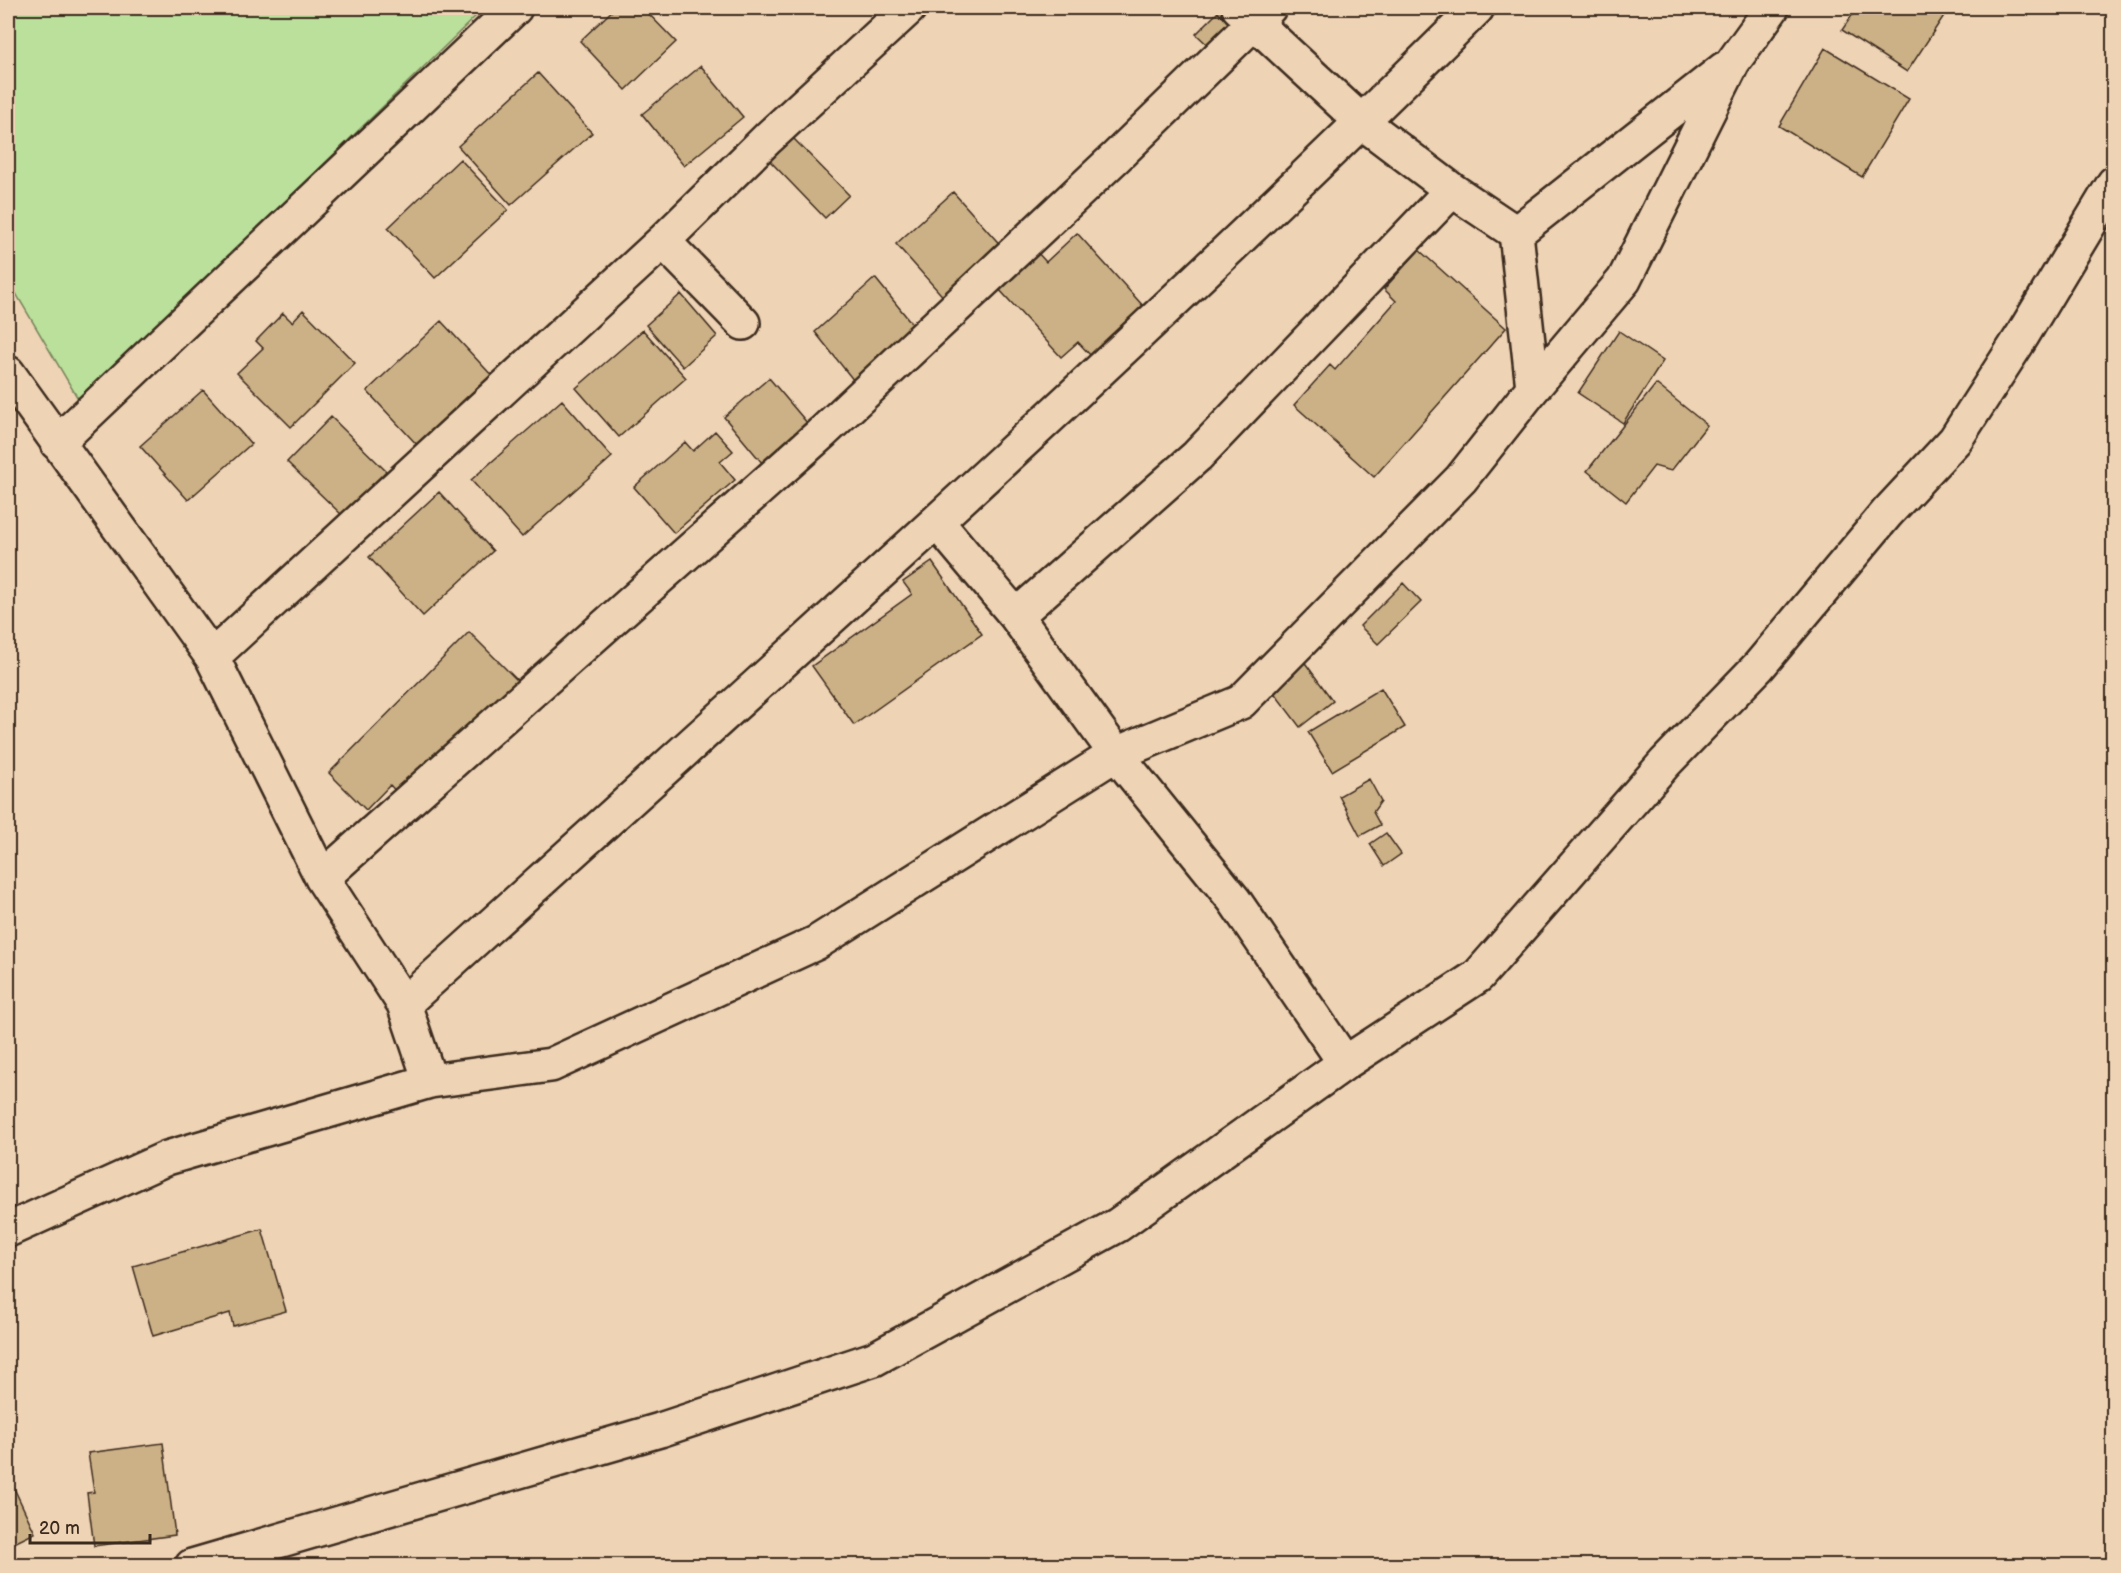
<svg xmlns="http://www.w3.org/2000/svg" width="2121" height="1573" font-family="'Balsamiq Sans',sans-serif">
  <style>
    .green { fill: #bae09b; stroke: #7a855c; stroke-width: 1.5 }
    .building { fill: #ccb186; stroke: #3b2a1e; stroke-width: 1.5 }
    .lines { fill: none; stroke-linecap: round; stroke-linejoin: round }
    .minor-casing { stroke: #3b2a1e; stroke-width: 38 }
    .minor { stroke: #eed3b5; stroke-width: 33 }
  </style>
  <rect width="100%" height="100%" fill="#eed3b5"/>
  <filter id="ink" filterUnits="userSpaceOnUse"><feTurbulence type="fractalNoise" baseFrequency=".0167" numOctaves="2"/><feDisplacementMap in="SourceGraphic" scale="12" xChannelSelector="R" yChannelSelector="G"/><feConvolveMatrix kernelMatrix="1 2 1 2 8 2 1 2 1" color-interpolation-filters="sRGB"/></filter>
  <g filter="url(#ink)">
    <path class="green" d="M8,8H484L80,402L8,280Z"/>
    <path class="building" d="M615,8H643L676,42L626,90L580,41Z
      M1857,8H1949L1907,72L1842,30Z
      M1218,12L1233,27L1212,49L1196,34Z
      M1825,48L1909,99L1862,177L1779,126Z
      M701,66L743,117L684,166L642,114Z
      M538,73L592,133L511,205L458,146Z
      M793,138L849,195L825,218L770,161Z
      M460,159L508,210L435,278L388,228Z
      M953,192L1004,249L947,301L896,244Z
      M1077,233L1145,308L1092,357L1078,342L1061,357L998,288L1037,252L1046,262Z
      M1419,250L1506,328L1374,477L1294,405L1330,365L1335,370L1396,301L1384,289Z
      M875,278L914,326L854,381L815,332Z
      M681,294L717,336L683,367L646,325Z
      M303,310L355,363L291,427L237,373L263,348L256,341L283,313L292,322Z
      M441,321L495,379L421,449L367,391Z
      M643,330L686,378L619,437L576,388Z
      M1619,331L1663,361L1623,423L1578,393Z
      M769,378L814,431L768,470L724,417Z
      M1656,384L1707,425L1671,471L1654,466L1626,502L1587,471Z
      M203,390L251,444L188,500L140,446Z
      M562,400L612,457L522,537L471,480Z
      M331,417L386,471L343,516L287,462Z
      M715,431L733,451L720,462L735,480L674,533L634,487L685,442L693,451Z
      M439,492L493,551L423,616L369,557Z
      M932,562L982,634L854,725L812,666L912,594L903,582Z
      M1403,583L1421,602L1378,644L1360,626Z
      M469,632L519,682L403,799L390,785L366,810L329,773Z
      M1303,660L1333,701L1300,727L1269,686Z
      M1381,688L1405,727L1332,771L1308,732Z
      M1369,779L1381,801L1373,812L1380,825L1360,836L1339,796Z
      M1386,833L1401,854L1384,866L1370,844Z
      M262,1229L286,1311L233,1326L230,1313L153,1336L133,1266Z
      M163,1443L175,1535L94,1546L87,1493L94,1492L88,1453Z
      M13,1486L35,1533L8,1546V1489Z"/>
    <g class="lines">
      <g class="minor-casing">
        <path id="minor" d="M1239,8L1362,122L1452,190L1516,233L1533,388
          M1516,233L1724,69
          M663,241L743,323
          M8,373L212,657L322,878L404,1004L430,1081
          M57,443L515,8
          M937,522L1016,616L1116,754L1234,900L1345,1063
          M1016,616L1197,456L1452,190
          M212,657L663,241L768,138L909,8
          M322,878L823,432L1116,157L1269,8
          M404,1004C766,677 1131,352 1477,8
          M8,1230L167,1158L430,1081L551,1065L816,943L1116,754L1241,702L1461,479L1533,388L1624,280L1733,62L1772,8
          M192,1566L660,1430L874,1359L1118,1225L1345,1063L1478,976L1665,763L1759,666L1887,513L1955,440L2022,336L2114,183"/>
      </g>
      <use href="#minor" class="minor"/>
    </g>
  </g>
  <rect width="2121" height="1573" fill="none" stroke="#eed3b5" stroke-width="30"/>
  <rect x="15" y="15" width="2091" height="1543" fill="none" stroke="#3b2a1e" stroke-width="2" filter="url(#ink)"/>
  <path d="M30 1534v9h120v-9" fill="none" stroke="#3b2a1e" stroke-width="3"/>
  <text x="39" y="1534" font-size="18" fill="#3b2a1e" stroke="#eed3b5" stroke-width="4.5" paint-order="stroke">20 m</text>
</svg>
